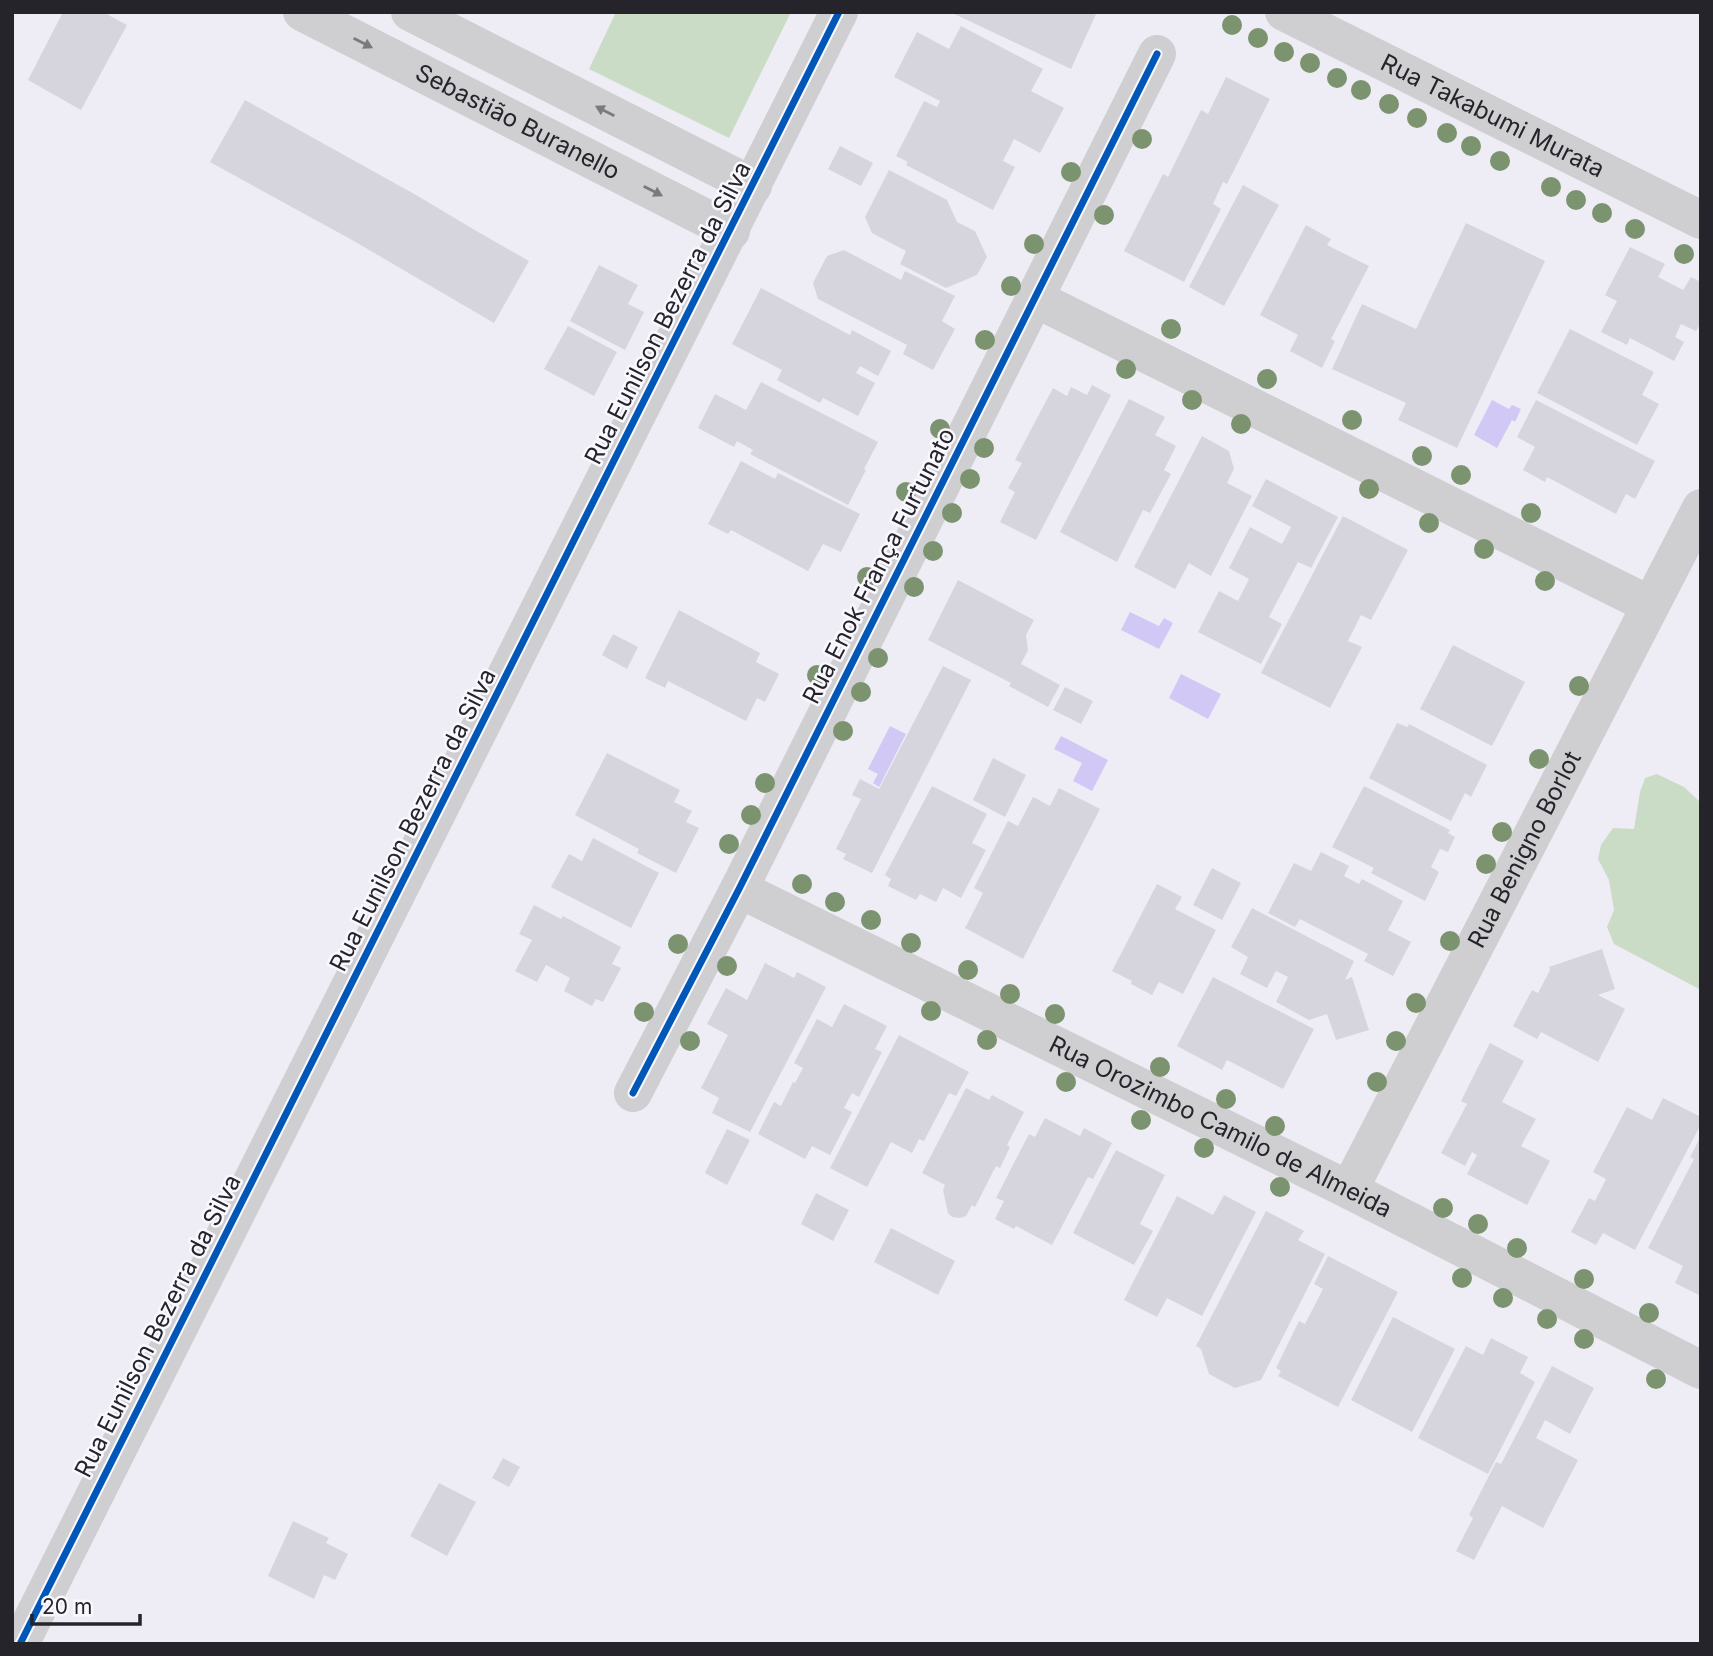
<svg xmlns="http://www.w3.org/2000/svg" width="1713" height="1656" font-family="Inter,sans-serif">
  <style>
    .green { fill: #cadcc6 }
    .water { fill: #d1c8f6 }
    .building { fill: #d6d5dd }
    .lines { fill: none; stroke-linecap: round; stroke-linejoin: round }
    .minor { stroke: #cfced1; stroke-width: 38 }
    .cycleway-casing { stroke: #f9f8fe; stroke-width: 11 }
    .cycleway { stroke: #0057b8; stroke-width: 7 }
    .tree { fill: #7c936f }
    .oneway { fill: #7a797e }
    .labels { text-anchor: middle; stroke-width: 5; stroke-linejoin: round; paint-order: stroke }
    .street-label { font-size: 24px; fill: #25242a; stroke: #f9f8fe }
  </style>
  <rect width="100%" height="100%" fill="#eeedf6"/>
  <path class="green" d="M616,12H791L729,138L589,69Z
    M1657,774L1684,787L1701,803V990L1614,944L1607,927L1614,910L1609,880L1598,859L1601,845L1613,828L1634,829L1640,792L1645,778Z"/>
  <path class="water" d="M1492,400L1509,409L1512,405L1521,409L1515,422L1512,420L1497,448L1474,435Z
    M1130,612L1159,626L1164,618L1173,623L1159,649L1121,630Z
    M1181,674L1221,694L1208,719L1169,698Z
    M890,726L906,734L879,787L873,783L878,774L868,769Z
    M1061,736L1108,760L1092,791L1073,781L1082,763L1054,749Z"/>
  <path class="building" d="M63,12H103L127,25L81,110L28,80Z
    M950,12H1097L1071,69Z
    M961,26L1043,69L1031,91L1064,108L1040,153L1014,139L1003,161L1015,167L993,210L906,165L908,162L896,156L924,101L937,107L940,101L894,77L917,32L949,49Z
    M1226,77L1270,99L1227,184L1223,182L1213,204L1221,209L1184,282L1124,251L1163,174L1168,177L1201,110L1208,114Z
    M245,100L416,195L473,229L529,261L494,323L352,240L210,162Z
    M840,146L873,163L861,186L828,169Z
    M889,170L947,200L957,222L975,231L987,257L977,275L946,288L900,264L906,251L872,233L865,217Z
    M1243,185L1279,205L1224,306L1189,287Z
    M1466,223L1545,261L1457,448L1398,420L1406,403L1332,369L1362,304L1416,329Z
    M1306,225L1331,239L1327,245L1369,266L1331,339L1335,341L1322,368L1290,351L1298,335L1260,315Z
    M1630,247L1665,264L1658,277L1683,290L1691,277L1701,282V323L1696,331L1681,324L1675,337L1684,342L1674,361L1630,338L1627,345L1601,332L1617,301L1605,295Z
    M844,250L901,280L905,271L955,296L942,321L955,329L933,370L903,354L907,345L818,299L813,283L827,256Z
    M599,265L638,285L628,304L644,312L625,350L570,321Z
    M761,288L850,335L852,330L891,351L878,376L860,366L856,373L875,383L858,416L823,398L820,403L777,380L782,370L732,344Z
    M568,326L617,352L594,396L544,369Z
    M1570,329L1654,372L1642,395L1659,404L1637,445L1537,393Z
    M761,382L878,442L864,469L866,470L848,505L750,454L753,450L737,441L734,447L698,428L715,394L746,410Z
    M1092,385L1111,395L1036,540L1000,522L1015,492L1008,488L1022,463L1015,460L1053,388L1067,396L1071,387L1087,395Z
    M1129,399L1165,417L1155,435L1176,446L1164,470L1171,474L1150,513L1143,510L1117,562L1060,532Z
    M1536,400L1655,461L1635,499L1626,494L1616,514L1547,477L1545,482L1523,470L1535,447L1517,437Z
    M1202,436L1229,451L1234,469L1227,483L1252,496L1211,576L1189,563L1175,589L1134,567Z
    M741,461L775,479L778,473L860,514L841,552L823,544L808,571L731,530L728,534L708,524Z
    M1266,479L1338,517L1311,568L1298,562L1269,617L1282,624L1261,664L1198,632L1219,591L1238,601L1249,579L1229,568L1250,527L1282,544L1291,527L1252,506Z
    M1343,516L1408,550L1371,620L1361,615L1348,641L1362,647L1330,708L1261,673Z
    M958,580L1034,620L1026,635L1028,650L1021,664L1060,685L1048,707L1009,686L1011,683L928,640Z
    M679,610L760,653L756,662L779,674L765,702L757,698L746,721L668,681L665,688L645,678Z
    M613,634L638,647L627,669L602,655Z
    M1453,645L1525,682L1492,746L1420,709Z
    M943,666L971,680L872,873L843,859L846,854L836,849L861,799L852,795L860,779L879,789Z
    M1065,687L1093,701L1081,724L1053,710Z
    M1397,723L1408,727L1409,724L1487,765L1471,797L1465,793L1451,821L1369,778Z
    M607,753L680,790L674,802L692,811L686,822L699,828L676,873L637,853L639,849L575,815Z
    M993,758L1026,775L1005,817L973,800Z
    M932,786L987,814L972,843L986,850L961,898L943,888L936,902L920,894L916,900L888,886L891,879L885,875Z
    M1364,786L1450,830L1448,833L1455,837L1448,852L1440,849L1431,867L1439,872L1425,901L1371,873L1374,868L1332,847Z
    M1059,788L1100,809L1023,959L965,928L983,893L974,888L1008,821L1018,826L1033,797L1050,806Z
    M593,838L659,873L631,928L551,887L569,854L582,861Z
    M1321,852L1349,866L1344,876L1359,884L1362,879L1403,901L1388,930L1411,942L1393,976L1364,961L1368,954L1300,919L1295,927L1268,913L1294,863L1311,871Z
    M1212,868L1241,883L1222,920L1193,905Z
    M1157,884L1182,897L1175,909L1216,930L1183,994L1159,982L1152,995L1131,984L1132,981L1112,971Z
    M534,905L561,919L563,916L621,947L612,964L621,968L603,1002L596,999L592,1006L564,991L570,978L546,965L537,982L515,971L532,940L519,934Z
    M1252,908L1354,961L1345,980L1352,977L1369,1030L1336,1040L1327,1014L1309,1020L1276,1002L1288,977L1276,971L1267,988L1240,974L1248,957L1231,947Z
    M1602,949L1615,989L1598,995L1625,1009L1598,1062L1541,1032L1537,1039L1513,1026L1532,990L1538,993L1550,970L1549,967Z
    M765,963L794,978L797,972L826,987L750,1132L712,1113L719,1098L701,1088L728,1035L707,1024L726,988L747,1000Z
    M1213,977L1314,1029L1283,1089L1227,1060L1222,1070L1177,1046Z
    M844,1004L887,1026L875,1049L882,1052L859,1097L852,1093L844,1108L852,1112L830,1155L812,1146L805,1159L758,1134L774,1102L781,1106L793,1082L795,1083L803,1068L794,1063L817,1019L832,1027Z
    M899,1035L969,1072L956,1096L949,1093L924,1141L919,1139L912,1153L891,1142L867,1187L830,1168Z
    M1490,1043L1524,1061L1502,1102L1536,1119L1521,1146L1550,1161L1527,1205L1467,1174L1477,1155L1472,1152L1465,1166L1441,1153L1467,1104L1461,1101Z
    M966,1088L989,1100L992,1095L1024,1112L1007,1145L1010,1147L1000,1168L996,1166L975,1207L972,1205L966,1216L960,1218L952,1217L948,1213L943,1190L945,1185L922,1173Z
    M1663,1098L1701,1117V1124L1635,1250L1603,1233L1596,1245L1571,1232L1589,1198L1595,1201L1606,1179L1593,1172L1627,1107L1652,1120Z
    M1045,1118L1080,1136L1084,1128L1112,1143L1093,1179L1088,1177L1052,1245L1016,1226L1014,1229L995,1219L1004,1201L996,1198L1029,1134L1035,1137Z
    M727,1129L750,1140L727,1185L705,1173Z
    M1701,1136V1296L1675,1283L1683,1266L1648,1248L1694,1159L1690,1157Z
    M1116,1150L1165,1175L1140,1224L1153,1231L1134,1265L1073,1233Z
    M816,1193L849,1210L833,1241L801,1224Z
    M1224,1195L1256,1212L1202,1316L1167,1298L1157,1317L1124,1300L1177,1196L1213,1215Z
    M1266,1211L1304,1231L1298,1240L1325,1254L1261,1380L1235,1388L1209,1374L1201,1349L1196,1346Z
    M891,1228L955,1261L938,1295L874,1262Z
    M1328,1256L1398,1292L1338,1407L1278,1376L1281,1371L1276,1368L1299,1321L1305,1324L1323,1289L1314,1284Z
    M1393,1317L1455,1349L1412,1432L1351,1400Z
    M1491,1338L1528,1357L1520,1373L1535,1382L1488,1474L1418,1438L1466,1346L1483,1355Z
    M1552,1366L1594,1388L1570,1434L1545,1420L1536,1438L1578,1460L1543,1528L1502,1506L1474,1560L1456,1551L1473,1518L1469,1515L1496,1462L1501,1464Z
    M503,1458L520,1467L509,1487L492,1478Z
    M439,1483L476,1502L447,1556L410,1536Z
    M293,1521L329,1538L326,1543L348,1554L335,1580L324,1575L314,1599L268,1576Z"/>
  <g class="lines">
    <g class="minor">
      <path id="s1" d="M302,12L731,231"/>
      <path d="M410,12L753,186"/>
      <path id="s2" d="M1284,12L1701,220"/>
      <path d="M1034,298L1650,605"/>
      <path id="s3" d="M739,889L1349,1190L1701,1370"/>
      <path d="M633,1093L739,889L1157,54"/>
      <path id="s4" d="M1349,1190L1701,508"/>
      <path d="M20,1644L839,12"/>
    </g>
    <g class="cycleway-casing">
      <path id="cycleway" d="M633,1093L739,889L1157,54
        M20,1644L839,12"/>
    </g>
    <use href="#cycleway" class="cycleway"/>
  </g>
  <g class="tree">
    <circle cx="1232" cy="25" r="10"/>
    <circle cx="1258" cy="38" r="10"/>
    <circle cx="1284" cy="52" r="10"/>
    <circle cx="1310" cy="63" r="10"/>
    <circle cx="1337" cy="78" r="10"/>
    <circle cx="1361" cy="90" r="10"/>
    <circle cx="1389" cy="104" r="10"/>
    <circle cx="1417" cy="118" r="10"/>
    <circle cx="1447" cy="133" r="10"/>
    <circle cx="1142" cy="139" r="10"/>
    <circle cx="1471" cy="146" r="10"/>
    <circle cx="1500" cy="161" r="10"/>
    <circle cx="1071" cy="172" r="10"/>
    <circle cx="1551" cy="187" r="10"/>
    <circle cx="1576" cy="200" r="10"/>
    <circle cx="1602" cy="213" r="10"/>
    <circle cx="1104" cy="215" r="10"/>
    <circle cx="1635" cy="229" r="10"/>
    <circle cx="1034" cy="244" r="10"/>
    <circle cx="1684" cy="254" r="10"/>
    <circle cx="1011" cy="286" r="10"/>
    <circle cx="1171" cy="329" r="10"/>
    <circle cx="985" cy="340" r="10"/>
    <circle cx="1126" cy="369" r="10"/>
    <circle cx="1267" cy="379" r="10"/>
    <circle cx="1192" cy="400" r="10"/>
    <circle cx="1352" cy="420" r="10"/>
    <circle cx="1241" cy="424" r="10"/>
    <circle cx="940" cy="429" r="10"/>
    <circle cx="984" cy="448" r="10"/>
    <circle cx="1422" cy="456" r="10"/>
    <circle cx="1461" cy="475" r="10"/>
    <circle cx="970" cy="479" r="10"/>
    <circle cx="1369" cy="489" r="10"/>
    <circle cx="906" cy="492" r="10"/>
    <circle cx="952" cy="513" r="10"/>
    <circle cx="1531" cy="513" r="10"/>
    <circle cx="1429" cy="523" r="10"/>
    <circle cx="1484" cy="549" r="10"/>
    <circle cx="933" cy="551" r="10"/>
    <circle cx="867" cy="577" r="10"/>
    <circle cx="1545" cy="581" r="10"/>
    <circle cx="914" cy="587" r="10"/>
    <circle cx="878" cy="658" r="10"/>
    <circle cx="817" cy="675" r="10"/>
    <circle cx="1579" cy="686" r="10"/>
    <circle cx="861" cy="692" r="10"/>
    <circle cx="843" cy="731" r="10"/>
    <circle cx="1539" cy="759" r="10"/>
    <circle cx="765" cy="783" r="10"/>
    <circle cx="751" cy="815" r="10"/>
    <circle cx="1502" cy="832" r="10"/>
    <circle cx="729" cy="844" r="10"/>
    <circle cx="1486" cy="864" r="10"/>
    <circle cx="802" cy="884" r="10"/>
    <circle cx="835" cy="902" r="10"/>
    <circle cx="871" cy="920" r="10"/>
    <circle cx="1450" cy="941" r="10"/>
    <circle cx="911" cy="943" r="10"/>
    <circle cx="678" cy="944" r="10"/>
    <circle cx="727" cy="966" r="10"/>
    <circle cx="968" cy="970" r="10"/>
    <circle cx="1010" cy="994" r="10"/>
    <circle cx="1416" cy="1003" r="10"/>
    <circle cx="931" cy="1011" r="10"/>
    <circle cx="644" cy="1012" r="10"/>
    <circle cx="1055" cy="1014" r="10"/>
    <circle cx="987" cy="1040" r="10"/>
    <circle cx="690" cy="1041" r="10"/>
    <circle cx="1396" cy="1041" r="10"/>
    <circle cx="1160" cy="1067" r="10"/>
    <circle cx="1066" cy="1082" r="10"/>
    <circle cx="1377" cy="1082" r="10"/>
    <circle cx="1226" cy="1099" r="10"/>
    <circle cx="1141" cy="1120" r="10"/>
    <circle cx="1275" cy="1126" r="10"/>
    <circle cx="1204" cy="1148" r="10"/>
    <circle cx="1280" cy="1187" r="10"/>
    <circle cx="1443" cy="1208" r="10"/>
    <circle cx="1478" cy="1224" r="10"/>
    <circle cx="1517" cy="1248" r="10"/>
    <circle cx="1462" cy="1278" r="10"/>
    <circle cx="1584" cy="1279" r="10"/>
    <circle cx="1503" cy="1298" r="10"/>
    <circle cx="1649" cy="1313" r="10"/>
    <circle cx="1547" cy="1319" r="10"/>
    <circle cx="1584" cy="1339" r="10"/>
    <circle cx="1656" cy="1379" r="10"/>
  </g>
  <defs><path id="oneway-solid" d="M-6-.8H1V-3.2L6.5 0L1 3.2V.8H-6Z" transform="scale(1.75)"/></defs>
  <g class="oneway">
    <use href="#oneway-solid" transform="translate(363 43) rotate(27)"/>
    <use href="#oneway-solid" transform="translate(605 111) rotate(-153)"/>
    <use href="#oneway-solid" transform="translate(653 191) rotate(27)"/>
  </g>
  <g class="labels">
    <g class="street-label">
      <text dy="8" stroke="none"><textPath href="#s2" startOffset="233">Rua Takabumi Murata</textPath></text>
      <text dy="8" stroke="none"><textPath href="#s1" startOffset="242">Sebastião Buranello</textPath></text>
      <text transform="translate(668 313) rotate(-63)" y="8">Rua Eunilson Bezerra da Silva</text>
      <text transform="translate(879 566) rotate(-63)" y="8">Rua Enok França Furtunato</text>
      <text transform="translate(413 820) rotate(-63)" y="8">Rua Eunilson Bezerra da Silva</text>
      <text dy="8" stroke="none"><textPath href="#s4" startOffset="383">Rua Benigno Borlot</textPath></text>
      <text dy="8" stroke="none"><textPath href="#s3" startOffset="537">Rua Orozimbo Camilo de Almeida</textPath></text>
      <text transform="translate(158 1326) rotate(-63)" y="8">Rua Eunilson Bezerra da Silva</text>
    </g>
  </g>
  <rect width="1713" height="1656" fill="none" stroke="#25242a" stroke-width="28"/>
  <path d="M32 1614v10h108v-10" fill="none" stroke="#25242a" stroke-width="3.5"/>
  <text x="42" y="1614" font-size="21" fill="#25242a" stroke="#f9f8fe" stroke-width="5" paint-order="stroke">20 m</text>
</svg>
